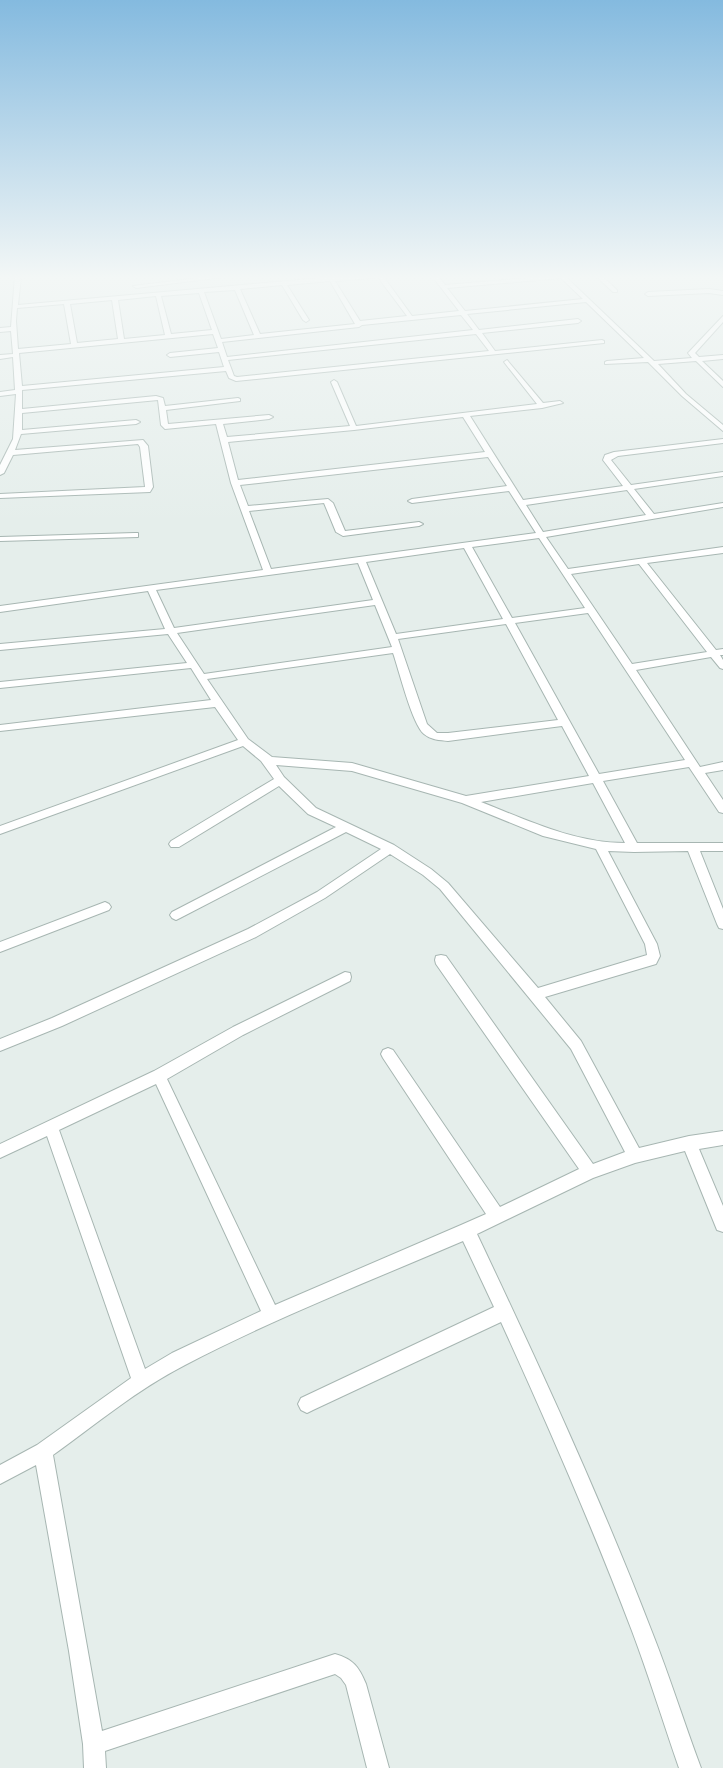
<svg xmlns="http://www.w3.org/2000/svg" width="723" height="1768" font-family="'IBM Plex Sans',sans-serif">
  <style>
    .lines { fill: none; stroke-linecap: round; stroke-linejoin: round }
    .minor-casing { stroke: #a7b6b2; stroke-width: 2 }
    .minor { fill: #fff; fill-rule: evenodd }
  </style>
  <rect width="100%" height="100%" fill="#e5eeeb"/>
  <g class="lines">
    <g class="minor-casing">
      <path id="minor" d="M15,276H21L18,305L331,277L375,276L372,278L335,281L360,321L407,316L377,276H383L412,316L459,311L432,276H438L445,285L553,276H573L567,278L654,361L692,358L688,353L689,352L723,316V322L695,353L699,357L723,355V359L702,361L723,381V387L696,361L658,364L686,394L723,425V431L682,396L648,362L605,364V362L607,361L644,358L586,302L467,314L479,330L578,319L581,321L578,323L482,333L495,351L602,340L604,341V343L236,381L229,378L226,371L22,390V409L156,396L163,398L165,406L238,398L240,399V401L166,410L168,424L269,415L273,417L269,419L223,424L227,437L350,426L331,382L334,380L337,382L356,426L537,404L504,362L507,360L543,403L560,401L563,403L542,408L470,416L523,500L623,486L603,460L605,455L614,452L723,439V443L618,456L611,460L631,485L723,472V476L634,489L654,514L723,503V507L546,537L568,569L723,547V553L647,563L716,650L723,649V655H720L723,660V669L720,668L711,657L636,670L700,767L723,762V770L705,773L723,800V813L719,812L689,767L603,781L637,843H723V851H700L723,909V929L719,928L717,924L688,851L634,852L608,851L657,944L660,956L656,964L545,997L581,1041L639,1148L689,1136L723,1131V1145L699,1149L723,1206V1232L717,1230L685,1151L635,1163L593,1178L477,1234C539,1365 600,1497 652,1632C670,1677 684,1723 701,1768H679C663,1722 649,1676 632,1631C592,1526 547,1423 501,1322L313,1410L307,1413L301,1410L298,1404L301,1398L494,1307L463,1241C370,1281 275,1318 185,1365C138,1389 96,1424 53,1455L102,1731L335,1654C353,1659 359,1667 366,1684L389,1768H367L346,1685L341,1678L335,1674L105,1751L106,1768H84L83,1744L69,1651L36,1465L0,1484V1465L37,1445L131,1378L47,1136L0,1158V1144L154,1071L233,1027L345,972L350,973L351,977L350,981L243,1035L167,1079L275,1305L461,1225L486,1214L383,1058L381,1054L383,1050L388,1048L393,1050L500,1207L579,1169L436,964L435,960L436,956L441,955L446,956L593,1164L625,1152L571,1049L440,889L423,875L390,854L325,898L256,937L62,1026L0,1051V1039L52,1018L248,929L317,892L381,849L346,832L180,918L176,920L172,918L170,915L172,912L336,827L308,814L279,786L179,847H171L169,844L171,841L274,779L261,761L243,746L0,834V826L238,740L215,707L0,731V725L211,700L191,668L0,688V682L187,663L168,634L0,650V644L165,629L148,591L0,612V606L263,570L231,483L216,424L165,429L161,425L158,400L22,413V430L136,420L140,422L136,424L21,434L15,450L143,440L148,446L153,487L150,492L0,498V494L145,487L140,447L138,444L13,455L4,473L0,475V465L13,439L16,394L0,396V392L15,390L13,357L0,359V355L13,354L11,331L0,332V328L11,327ZM561,278L583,299L465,311L447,288ZM330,281L355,324L260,334L240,289L282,285L303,320L306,322L309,320L287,285ZM235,290L254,335L221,339L204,292ZM199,293L212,330L171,334L161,296ZM156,296L165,335L124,339L118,300ZM112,300L118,339L77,343L70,304ZM64,304L71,344L18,349L16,321L17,308ZM461,315L473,330L227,357L222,342L359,327L362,325ZM213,334L218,348L170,353L167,355L170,357L219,352L224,367L22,386L19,353ZM476,334L489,351L237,377L234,376L228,360ZM463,417L485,452L238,480L228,442L354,430ZM488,457L507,486L412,499L408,501L412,503L509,491L536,533L271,569L249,511L324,503L336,532L343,536L419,526L423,524L419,522L345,531L333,503L328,499L248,506L240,485ZM627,490L646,515L543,532L526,505ZM539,538L585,608L512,618L472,547ZM464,548L503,619L396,634L366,562ZM358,563L373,600L174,628L156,590ZM639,564L707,652L632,664L571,574ZM375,605L392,647L204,674L177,633ZM588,613L685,760L599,774L515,623ZM506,624L558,720L448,733H437L427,724L398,639ZM393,653C399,670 412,724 424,734C431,740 440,740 448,741L562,726L589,776L466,796L352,763L272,757L248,739L207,679ZM276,765L352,771L462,803L543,836L596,849L645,944L647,955L538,988L448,883L431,869L394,845L316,808L284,777ZM593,783L625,843C574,843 527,820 481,802ZM156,1084L261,1311L172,1353L145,1369L59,1130Z
        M215,276H232L136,288L133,286Z
        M596,276H602L617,290V292H613Z
        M709,289L723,291V295L709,293L648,296L645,294L648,292Z
        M135,533H138V537L0,541V537Z
        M105,902L109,904L111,907L109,910L0,952V942Z"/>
    </g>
    <use href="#minor" class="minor"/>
  </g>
  <linearGradient id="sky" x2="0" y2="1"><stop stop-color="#84badf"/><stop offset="0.53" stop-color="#f3f7f6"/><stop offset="1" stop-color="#f3f7f6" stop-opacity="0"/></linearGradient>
  <rect width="723" height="523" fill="url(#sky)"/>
</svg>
